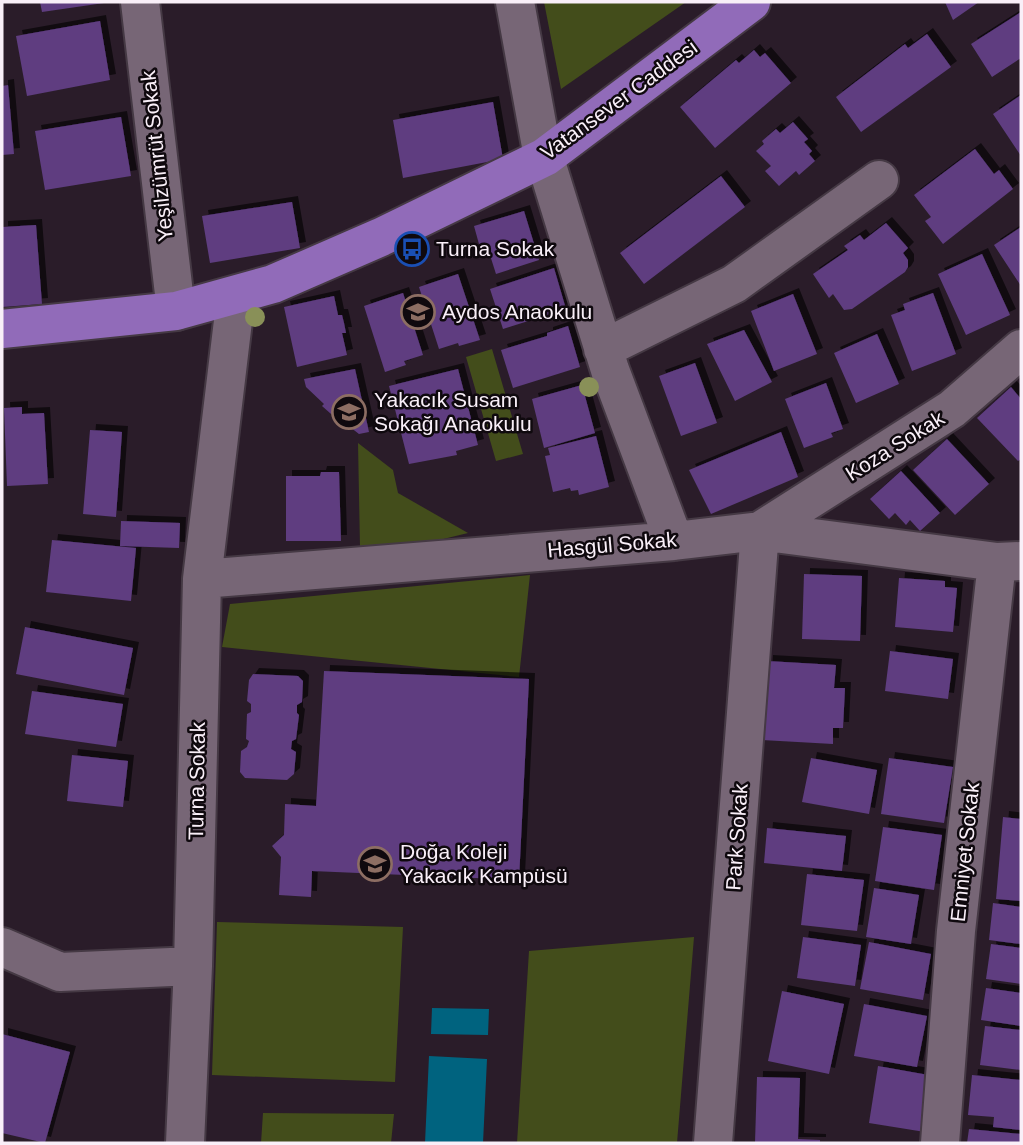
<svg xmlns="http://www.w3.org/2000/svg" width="1023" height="1145" font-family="Helvetica,sans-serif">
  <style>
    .green { fill: #434d1b }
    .water { fill: #00637f }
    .building { fill: #5e3d80; filter: url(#shadow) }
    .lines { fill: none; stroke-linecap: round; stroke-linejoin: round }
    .minor-casing { stroke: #453944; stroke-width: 42 }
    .major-casing { stroke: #453944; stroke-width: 42 }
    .minor { stroke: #776676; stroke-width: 38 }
    .major { stroke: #916bb9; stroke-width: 38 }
    .tree { fill: #899058 }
    .labels { text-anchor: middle; stroke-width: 5; stroke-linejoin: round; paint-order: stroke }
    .street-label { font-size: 21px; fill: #f9eff8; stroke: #0f090e }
    .poi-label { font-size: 21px; fill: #f9eff8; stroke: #0f090e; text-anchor: start }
  </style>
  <defs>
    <filter id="shadow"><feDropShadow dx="6" dy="-6" stdDeviation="0" flood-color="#0009"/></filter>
  </defs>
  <rect width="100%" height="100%" fill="#2a1c29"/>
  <path class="green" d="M544,2H686L561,89Z
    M492,349L523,454L496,461L466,357Z
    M358,443L393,470L398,493L468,533L431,542L360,547Z
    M530,575L519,677L222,647L230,604Z
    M217,922L403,927L395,1082L212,1075Z
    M694,937L677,1143H517L529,951Z
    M263,1113L394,1114L391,1143H261Z"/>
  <path class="water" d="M432,1008L489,1009L488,1035L431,1034Z
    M429,1056L487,1059L483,1143H425Z"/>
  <path class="building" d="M40,2H104V3L42,12Z
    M945,2H979L953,20Z
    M1021,12V58L992,77L971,44Z
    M100,21L110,80L27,96L16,36Z
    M927,34L951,67L861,132L836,97L905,44L908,48Z
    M754,50L760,57L765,53L791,83L715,148L680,107L736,60L739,63Z
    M8,85L14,154L2,155V86Z
    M1021,95V156L993,114Z
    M493,102L503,159L403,178L393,120Z
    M121,117L131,176L45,190L35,131Z
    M793,122L808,139L804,142L812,151L809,154L815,161L799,175L796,171L779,186L765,171L771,166L756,151L764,144L762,141L776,129L780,133Z
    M975,149L994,174L999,170L1013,189L943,244L925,221L931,217L914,195Z
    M721,176L745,207L644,284L620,253Z
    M292,202L300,248L210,263L202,216Z
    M524,211L539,260L496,274L489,252L482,255L474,226Z
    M886,223L908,248L903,253L908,260V267L905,272L852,309L844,310L833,294L829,298L813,274L848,250L844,246L860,235L864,240Z
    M36,225L42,304L2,307V227Z
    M1021,227V286L994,245Z
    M982,254L1010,315L966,335L938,274Z
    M554,268L566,309L503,329L490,289Z
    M458,274L480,340L459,346L458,343L439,349L419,287Z
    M403,293L423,355L404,361L406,365L385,372L364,306Z
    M933,293L956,354L912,371L891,315L905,310L903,304Z
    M793,294L817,354L774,371L751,311Z
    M334,296L338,315H342L344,323L346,333H342L347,355L297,367L284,307Z
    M568,326L580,367L513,388L501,350L547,336V333Z
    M744,330L772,382L735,401L707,344Z
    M877,334L899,384L856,403L834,353Z
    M695,363L717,423L681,436L659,376Z
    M355,369L369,432L359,434L341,420L339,421L322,406L324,404L306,387L304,379Z
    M458,369L478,445L456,451L457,455L409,464L389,386Z
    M826,383L843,429L831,433L833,437L804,448L785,399Z
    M582,385L595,433L544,448L532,399Z
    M1011,387L1021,399V459L1018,461L977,418Z
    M22,407V414L44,413L48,484L7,486L4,408Z
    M90,430L122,432L116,517L83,514Z
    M781,432L798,477L711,514L689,470Z
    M596,436L609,487L579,495L578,490L571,491L570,488L553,492L545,456L550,455L548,448Z
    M947,439L989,484L955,515L913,470Z
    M901,471L940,513L920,531L910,520L906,525L895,513L889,519L870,499Z
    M321,472H339L341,541H286V476H320Z
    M121,521L180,523L179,548L120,546Z
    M52,540L136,548L131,601L46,592Z
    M804,574L862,576L860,641L802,639Z
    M899,578L945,581V587L957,588L953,632L895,627Z
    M25,627L133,648L124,695L16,674Z
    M890,651L953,659L948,699L885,691Z
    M767,661L836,665L834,688H845L843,728H833V744L762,740Z
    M324,671L529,679L519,880L312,871L311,897L279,895L281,857L272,846L284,835L285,804L316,806Z
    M253,674L298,676L303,681L302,702L297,705V713L299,715L296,739L292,741L291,749L296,752L294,774L287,780L245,778L240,772L241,751L247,747L249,741L246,739L247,714L251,712V704L247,701L249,680Z
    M32,691L123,704L116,747L25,734Z
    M72,755L128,761L123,807L67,801Z
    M811,758L877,770L869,814L802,802Z
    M889,758L953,767L944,823L881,814Z
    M1003,817L1021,819V901L996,899Z
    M883,827L942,835L934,890L875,881Z
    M767,828L846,836L842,871L764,863Z
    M807,874L864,880L857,931L801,925Z
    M874,888L919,895L911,944L866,937Z
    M993,903L1021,907V944L989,940Z
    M803,937L861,945L855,986L797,978Z
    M869,942L931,954L923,1000L860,989Z
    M991,944L1021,948V984L986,979Z
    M986,988L1021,993V1026L981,1020Z
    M782,991L844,1004L829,1074L768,1061Z
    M864,1004L927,1016L917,1067L854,1056Z
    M985,1026L1021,1030V1070L980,1065Z
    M2,1034L70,1052L45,1143L2,1133Z
    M878,1066L934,1076L925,1132L869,1123Z
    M972,1075L1021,1080V1130L993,1127L994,1117L968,1115Z
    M757,1077L800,1078L798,1139L820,1140V1143H755Z
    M969,1129L1021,1134V1143H967Z"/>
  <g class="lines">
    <g class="minor-casing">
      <path id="minor" d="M140,2L176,311
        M515,2L541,146L610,370L674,541
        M603,349L734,284L879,180
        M202,579L674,541L760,531L997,562L1021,561
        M2,947L60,972L193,966
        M185,1143L193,966L202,579L236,296
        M713,1143L760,531L952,409L1021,349
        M940,1143L956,931L997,562"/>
    </g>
    <g class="major-casing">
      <path id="major" d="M2,329L176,311L273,284L381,237L545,157L751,2"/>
    </g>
    <use href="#minor" class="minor"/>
    <use href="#major" class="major"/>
  </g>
  <g class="tree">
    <circle cx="255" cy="317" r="10"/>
    <circle cx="589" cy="387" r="10"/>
  </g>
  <defs>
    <g id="bus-ring" transform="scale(1.75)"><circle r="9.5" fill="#0f090e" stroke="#1a4fb4" stroke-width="1.5"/><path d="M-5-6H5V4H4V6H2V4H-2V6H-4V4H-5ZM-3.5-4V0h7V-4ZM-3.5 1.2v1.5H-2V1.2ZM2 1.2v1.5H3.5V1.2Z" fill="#1a4fb4"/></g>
    <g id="school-ring" transform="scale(1.75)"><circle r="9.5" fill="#0f090e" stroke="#8d6e63" stroke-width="1.5"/><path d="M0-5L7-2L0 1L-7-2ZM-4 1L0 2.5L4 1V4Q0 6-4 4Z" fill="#8d6e63"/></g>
  </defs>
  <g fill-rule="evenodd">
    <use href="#bus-ring" x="412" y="249"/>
    <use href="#school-ring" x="418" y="312"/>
    <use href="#school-ring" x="349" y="412"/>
    <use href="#school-ring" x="375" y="864"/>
  </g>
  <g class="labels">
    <g class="street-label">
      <text transform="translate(619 100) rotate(-36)" y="7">Vatansever Caddesi</text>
      <text transform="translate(157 156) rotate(-96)" y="7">Yeşilzümrüt Sokak</text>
      <text transform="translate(895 446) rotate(-32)" y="7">Koza Sokak</text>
      <text transform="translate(612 545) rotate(-5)" y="7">Hasgül Sokak</text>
      <text transform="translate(197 781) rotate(-89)" y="7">Turna Sokak</text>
      <text transform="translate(737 837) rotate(-86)" y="7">Park Sokak</text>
      <text transform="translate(965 852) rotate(-84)" y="7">Emniyet Sokak</text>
    </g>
    <g class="poi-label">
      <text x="436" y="256">Turna Sokak</text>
      <text x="442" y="319">Aydos Anaokulu</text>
      <text x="374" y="407">Yakacık Susam<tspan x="374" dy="24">Sokağı Anaokulu</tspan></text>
      <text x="400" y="859">Doğa Koleji<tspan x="400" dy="24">Yakacık Kampüsü</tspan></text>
    </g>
  </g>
  <rect width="1023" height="1145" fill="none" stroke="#f9eff8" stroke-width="7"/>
</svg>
